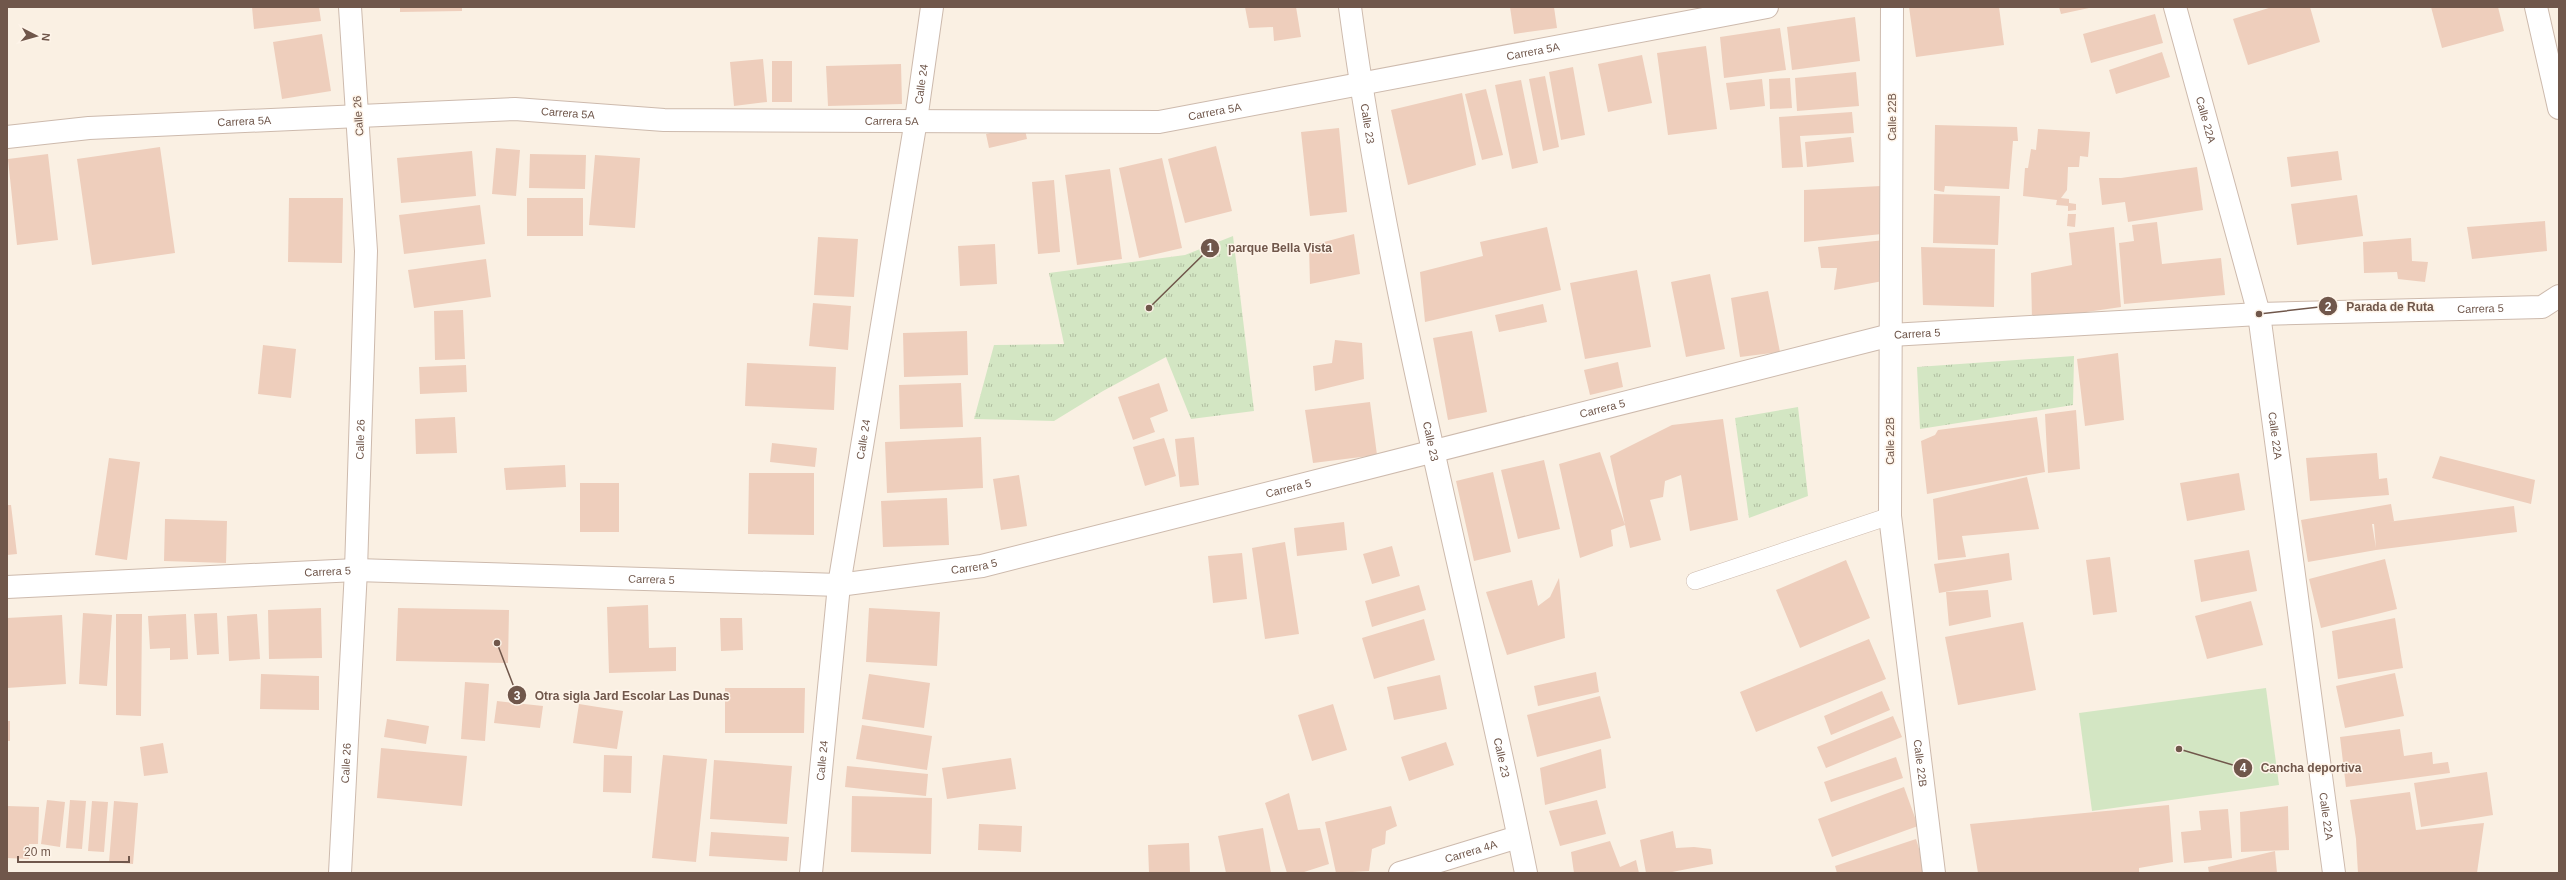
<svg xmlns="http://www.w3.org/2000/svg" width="2566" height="880" font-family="Arial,sans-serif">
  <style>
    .grass { fill: url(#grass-tufts) }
    .garden { fill: #d3e6c3 }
    .building { fill: #eecebc; fill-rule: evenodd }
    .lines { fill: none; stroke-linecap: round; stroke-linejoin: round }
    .lane-casing { stroke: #cdbaad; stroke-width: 18 }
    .street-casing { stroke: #cdbaad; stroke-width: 24 }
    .lane { stroke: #fff; stroke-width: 17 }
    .street { stroke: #fff; stroke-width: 22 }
    .labels { text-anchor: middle; stroke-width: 3; stroke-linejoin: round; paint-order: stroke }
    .street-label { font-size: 11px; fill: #70574b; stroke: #fef4e9 }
    .leader { fill: none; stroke: #70574b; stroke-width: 1.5 }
    .callout-dot { fill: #70574b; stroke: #fef4e9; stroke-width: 1.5 }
    .mark-label { font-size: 12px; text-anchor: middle; font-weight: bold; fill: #fff }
    .callout-label { font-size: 12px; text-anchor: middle; font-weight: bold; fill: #70574b; stroke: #fef4e9; stroke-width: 3; stroke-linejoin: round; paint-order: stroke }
  </style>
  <defs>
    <pattern id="grass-tufts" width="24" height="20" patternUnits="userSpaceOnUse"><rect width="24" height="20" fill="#d3e6c3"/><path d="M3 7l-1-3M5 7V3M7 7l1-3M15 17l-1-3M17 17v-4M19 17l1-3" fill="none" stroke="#b0bda0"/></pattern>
  </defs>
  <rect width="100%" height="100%" fill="#faf0e3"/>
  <path class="grass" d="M1233,236L1254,411L1191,419L1166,357L1103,391L1054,421L974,419L994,345L1064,344L1049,273L1185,255Z
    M2074,356L2073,405L1920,429L1917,367Z
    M1798,407L1808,496L1749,518L1735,418Z"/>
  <path class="garden" d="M2266,688L2279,785L2092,811L2079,713Z"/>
  <path class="building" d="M252,7H319L321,21L254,29Z
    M400,7H462V11L400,12Z
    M1245,7H1296L1301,37L1274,41L1273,27L1249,28Z
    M1510,7H1554L1557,28L1514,34Z
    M1909,7H1999L2004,45L1916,57Z
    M2059,7H2089V8L2061,14Z
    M2272,7H2310L2320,42L2248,65L2233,19Z
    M2431,7H2498L2504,31L2442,48Z
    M2155,14L2163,43L2091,63L2083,34Z
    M1855,17L1860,61L1792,70L1787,27Z
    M1780,28L1786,70L1724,78L1720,37Z
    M322,34L331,91L282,99L273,42Z
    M1706,46L1717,129L1668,135L1657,53Z
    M2162,52L2170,77L2116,94L2109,70Z
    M1642,55L1652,103L1608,112L1598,64Z
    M763,59L767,102L734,106L730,62Z
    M772,61H792V102H772Z
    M901,64L902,104L828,106L826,66Z
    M1573,67L1585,135L1561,140L1549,72Z
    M1856,72L1859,106L1797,111L1795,78Z
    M1545,76L1559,147L1543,151L1529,79Z
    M1790,78L1792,108L1770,109L1769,79Z
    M1762,79L1765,106L1730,110L1726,83Z
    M1521,80L1538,163L1512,169L1495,85Z
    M1486,89L1503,155L1482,160L1465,94Z
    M1462,93L1476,165L1408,185L1391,110Z
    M1852,112L1854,133L1800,136L1803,167L1782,168L1779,117Z
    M1024,125L1027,139L989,148L986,134Z
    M1935,125L2017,127L2018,141H2013L2009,189L1945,186L1944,192L1934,190Z
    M1339,128L1347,212L1310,216L1301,132Z
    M2038,129L2090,132L2088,157L2080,156L2079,167H2068L2067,190L2061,198L2069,199V203L2076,204V210L2068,211V206L2056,205L2057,200L2023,196L2025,168H2028L2031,149L2036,150Z
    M1851,137L1854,162L1807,167L1805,142Z
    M1216,146L1232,211L1185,223L1168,159Z
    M160,147L175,253L92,265L77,159Z
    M496,148L520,150L516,196L492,194Z
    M472,151L476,196L401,203L397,158Z
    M2338,151L2342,180L2291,187L2287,157Z
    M48,154L58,240L17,245L8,159Z
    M530,154L586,155L585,189L529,188Z
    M595,155L640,158L635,228L589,225Z
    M1162,158L1182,248L1139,258L1119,168Z
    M2197,167L2203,210L2128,222L2125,202L2102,205L2099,178H2121Z
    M1110,169L1122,259L1077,265L1065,175Z
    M1054,180L1060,252L1038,254L1032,182Z
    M1881,186L1882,234L1804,242V190Z
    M1934,194L2000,196L1998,245L1933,243Z
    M2357,195L2363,236L2297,245L2291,204Z
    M289,198H343L342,263L288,262Z
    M527,198H583V236H527Z
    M480,205L485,244L404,254L399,215Z
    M2068,214H2076L2075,227L2067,226Z
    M2545,221L2547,251L2472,259L2467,227Z
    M2157,222L2162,264L2221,258L2225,295L2124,304L2119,243L2134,241L2132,225Z
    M1547,227L1561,290L1425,322L1420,272L1483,256L1480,242Z
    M2114,227L2121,307L2032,320L2031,273L2072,265L2069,233Z
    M1354,234L1360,274L1310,284L1309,246Z
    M818,237L858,239L854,297L814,295Z
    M2411,238L2412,261L2428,262L2425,282L2398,279L2397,272L2364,273L2363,242Z
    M1885,240L1883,281L1834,290L1837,268H1821L1818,247Z
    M995,244L997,284L960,286L958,246Z
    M1921,247L1995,249L1994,307L1923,305Z
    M486,259L491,297L414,308L408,270Z
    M1637,270L1651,347L1585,359L1570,283Z
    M1710,274L1725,349L1686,357L1671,282Z
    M1768,291L1780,352L1740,357L1731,298Z
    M813,303L851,306L848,350L809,346Z
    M1543,304L1547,322L1499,332L1495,315Z
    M463,310L465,359L435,360L434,311Z
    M967,331L968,375L904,377L903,333Z
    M1472,331L1487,412L1448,420L1433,338Z
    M1335,340L1362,343L1364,379L1315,391L1313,366L1332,363Z
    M263,345L296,349L291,398L258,394Z
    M2118,353L2124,420L2085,426L2077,359Z
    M1618,362L1623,387L1590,395L1584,370Z
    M747,363L836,367L834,410L745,406Z
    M466,365L467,392L420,394L419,367Z
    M961,383L963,427L900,429L899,385Z
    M1159,383L1168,411L1150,418L1155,432L1133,440L1118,397Z
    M1370,402L1377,455L1313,463L1305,410Z
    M2076,410L2080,469L2048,473L2045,414Z
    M455,417L457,453L416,454L415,419Z
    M2037,417L2045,472L1927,494L1921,441L1935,435L1938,430Z
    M1723,419L1738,520L1690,531L1681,475L1665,481L1663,497L1650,500L1661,540L1630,548L1625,525L1611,530L1613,546L1580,558L1559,464L1600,452L1625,525L1610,456L1672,425Z
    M981,437L983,488L887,493L885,442Z
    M1194,437L1199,485L1180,487L1175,439Z
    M1164,438L1176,476L1145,486L1133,447Z
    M772,443L817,448L815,467L770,462Z
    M2377,453L2379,479L2387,478L2389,495L2310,501L2306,458Z
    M2440,456L2535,480L2531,504L2432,478Z
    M109,458L140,462L127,560L95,555Z
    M1544,460L1560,529L1518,539L1501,470Z
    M565,465L566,487L506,490L504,468Z
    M1493,472L1511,552L1474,561L1456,481Z
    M749,473H814V535L748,534Z
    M2239,473L2245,510L2187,521L2180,483Z
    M1019,475L1027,526L1001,530L993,479Z
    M2027,477L2039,529L1962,536L1966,557L1938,560L1933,499Z
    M580,483H619V532H580Z
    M947,498L949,545L883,547L881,501Z
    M2391,504L2394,521L2387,522L2514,506L2517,532L2376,550L2308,562L2301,520ZM2372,524H2374L2376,548Z
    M7,505H11L17,554L7,555Z
    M165,519L227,521L226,563L164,561Z
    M1344,522L1347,550L1297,556L1294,528Z
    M1285,542L1299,634L1265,639L1252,548Z
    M1392,546L1400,576L1372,584L1363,554Z
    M2249,550L2257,591L2201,602L2194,560Z
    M1242,553L1247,599L1213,603L1208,556Z
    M2009,553L2012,580L1939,593L1934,564Z
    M2110,557L2117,612L2093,615L2086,560Z
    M2385,559L2397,609L2321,628L2309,579Z
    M1846,560L1870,618L1800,648L1776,590Z
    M1559,578L1565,638L1507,655L1486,592L1532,580L1538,606L1550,597Z
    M1419,585L1426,610L1372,627L1365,601Z
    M1988,590L1991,617L1949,626L1946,592Z
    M2251,601L2263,645L2207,659L2195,616Z
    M648,605L649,648L676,647V671L609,673L607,607Z
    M321,608L322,658L269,659L268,610Z
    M398,608L509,610L508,663L396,661Z
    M869,608L940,612L937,666L866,662Z
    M83,613L112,615L107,686L79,684Z
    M217,613L219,654L197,655L194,614Z
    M116,614H142L141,716L116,715Z
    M186,614L188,659L170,660V648L150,649L148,616Z
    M257,614L260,659L229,661L227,616Z
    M62,615L66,684L7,688V618Z
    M720,618H742L743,650L721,651Z
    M2395,618L2403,668L2338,679L2332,631Z
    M1424,619L1435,660L1374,679L1362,638Z
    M2023,622L2036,690L1958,705L1945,637Z
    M1869,639L1886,679L1756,732L1740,692Z
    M1596,672L1599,692L1538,706L1534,686Z
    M2395,673L2404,716L2345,728L2336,686Z
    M261,674L319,676V710L260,709Z
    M869,674L930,683L924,728L862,719Z
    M1440,675L1447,709L1394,720L1387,687Z
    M465,682L489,684L485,741L461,739Z
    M725,688H805L804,733H725Z
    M1882,691L1890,710L1831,735L1824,716Z
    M1600,696L1611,738L1537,757L1527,715Z
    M497,701L543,706L540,728L494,723Z
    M579,704L623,711L617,749L573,743Z
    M1333,704L1347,750L1312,761L1298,715Z
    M1893,716L1902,737L1826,768L1817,747Z
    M387,719L429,726L426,744L384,737Z
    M7,721H10V741H7Z
    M862,725L932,736L927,770L856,759Z
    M2400,729L2404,756L2432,752L2433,764L2448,762L2450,773L2346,787L2340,737Z
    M1446,742L1454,765L1409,781L1401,757Z
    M163,743L168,773L144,776L140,747Z
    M381,748L467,756L462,806L377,798Z
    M1601,749L1606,788L1545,805L1540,768Z
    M604,755L632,756L631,793L603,792Z
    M663,755L707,759L696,862L652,858Z
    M1896,757L1903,778L1831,802L1824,782Z
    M1011,758L1016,789L947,799L942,768Z
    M714,760L792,766L787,824L710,819Z
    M847,766L928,774L926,796L845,787Z
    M2487,772L2493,815L2421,827L2414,783Z
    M1904,787L1918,826L1832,857L1818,819Z
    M2410,792L2416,830L2484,823L2477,873H2358L2356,839L2350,800Z
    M1289,793L1298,830L1320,828L1329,864L1301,873H1287L1265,803Z
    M852,796L932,798L931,854L851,852Z
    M47,800L65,802L60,847L41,844Z
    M70,800L86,801L82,849L66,848Z
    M1597,800L1606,834L1560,846L1549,811Z
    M92,801L108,802L104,852L88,851Z
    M114,801L138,803L133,864L109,862Z
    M2169,805L2173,862L2139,868V873H1978L1970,824Z
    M7,806L39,807L38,844H29V859L7,858Z
    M1391,806L1397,826L1386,831L1385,844L1372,849L1369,871L1336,873L1325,822Z
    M2288,806L2289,850L2241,852L2240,812Z
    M2228,809L2232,858L2184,863L2181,832L2201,830L2199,811Z
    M979,824L1022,826L1021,852L978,850Z
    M1263,828L1271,873H1226L1218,836Z
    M1673,831L1676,848L1694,847L1711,849L1713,864L1667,873H1646L1640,840Z
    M711,832L789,837L787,861L709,856Z
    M1916,839L1926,871L1919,873H1837L1835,866Z
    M1610,841L1620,867L1636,860L1639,873H1574L1571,852Z
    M1189,843L1190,873H1149L1148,845Z
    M2275,851L2277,873H2209L2208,867Z"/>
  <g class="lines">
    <g class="lane-casing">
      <path id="lane" d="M1695,581L1890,516"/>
    </g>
    <g class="street-casing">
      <g id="street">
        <path id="s1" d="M1350,7C1389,299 1468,584 1526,873"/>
        <path id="s2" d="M1892,7L1890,516L1934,873"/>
        <path id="s3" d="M2175,7L2259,314L2334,873"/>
        <path d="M2536,7L2559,108"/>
        <path id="s4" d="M7,137L89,128L515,109L664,120L1159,122L1767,7"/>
        <path id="s5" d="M7,587L356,570L839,585L982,566L1891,335L2259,314L2542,307L2559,296"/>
        <path id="s6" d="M340,873L356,570L366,251L350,7"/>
        <path id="s7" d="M811,873L839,585L916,120L932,7"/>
        <path id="s8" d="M1400,873L1518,837"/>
      </g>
    </g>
    <use href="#lane" class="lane"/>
    <use href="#street" class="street"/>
  </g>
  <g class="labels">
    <g class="street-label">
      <text dy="4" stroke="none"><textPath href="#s4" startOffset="1534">Carrera 5A</textPath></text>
      <text dy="4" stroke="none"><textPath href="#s7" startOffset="797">Calle 24</textPath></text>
      <text dy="4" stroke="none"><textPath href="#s4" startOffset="1210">Carrera 5A</textPath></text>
      <text dy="4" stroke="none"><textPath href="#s4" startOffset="562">Carrera 5A</textPath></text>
      <text transform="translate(358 116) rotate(-94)" y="4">Calle 26</text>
      <text transform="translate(1892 117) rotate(-90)" y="4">Calle 22B</text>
      <text dy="4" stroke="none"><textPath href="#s4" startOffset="886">Carrera 5A</textPath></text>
      <text dy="4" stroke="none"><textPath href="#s3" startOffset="117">Calle 22A</textPath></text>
      <text dy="4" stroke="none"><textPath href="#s4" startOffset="238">Carrera 5A</textPath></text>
      <text dy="4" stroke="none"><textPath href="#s1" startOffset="118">Calle 23</textPath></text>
      <text dy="4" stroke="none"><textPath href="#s5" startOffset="2505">Carrera 5</textPath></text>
      <text dy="4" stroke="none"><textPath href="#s5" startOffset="1941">Carrera 5</textPath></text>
      <text dy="4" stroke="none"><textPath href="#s5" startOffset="1617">Carrera 5</textPath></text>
      <text dy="4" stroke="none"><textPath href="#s3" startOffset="441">Calle 22A</textPath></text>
      <text dy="4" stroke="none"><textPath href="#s7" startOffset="437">Calle 24</textPath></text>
      <text dy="4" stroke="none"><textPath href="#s6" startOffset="434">Calle 26</textPath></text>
      <text transform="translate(1890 441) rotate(-90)" y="4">Calle 22B</text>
      <text dy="4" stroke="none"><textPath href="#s1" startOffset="442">Calle 23</textPath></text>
      <text dy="4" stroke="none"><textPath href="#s5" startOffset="1293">Carrera 5</textPath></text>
      <text dy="4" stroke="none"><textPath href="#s5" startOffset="969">Carrera 5</textPath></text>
      <text dy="4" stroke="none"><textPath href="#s5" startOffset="321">Carrera 5</textPath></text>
      <text dy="4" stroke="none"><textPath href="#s5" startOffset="645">Carrera 5</textPath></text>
      <text dy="4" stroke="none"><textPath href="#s1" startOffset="766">Calle 23</textPath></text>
      <text dy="4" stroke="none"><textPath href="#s7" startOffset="113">Calle 24</textPath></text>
      <text dy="4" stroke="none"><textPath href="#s2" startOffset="758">Calle 22B</textPath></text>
      <text dy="4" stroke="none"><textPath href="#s6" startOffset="110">Calle 26</textPath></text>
      <text dy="4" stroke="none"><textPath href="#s3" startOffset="825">Calle 22A</textPath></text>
      <text dy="4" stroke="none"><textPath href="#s8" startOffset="74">Carrera 4A</textPath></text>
    </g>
  </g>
  <path class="leader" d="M1149 308L1210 248M2259 314L2328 306M497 643L517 695M2179 749L2243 768"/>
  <g class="callout-dot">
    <circle cx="1149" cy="308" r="4"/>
    <circle cx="2259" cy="314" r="4"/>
    <circle cx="497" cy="643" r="4"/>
    <circle cx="2179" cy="749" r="4"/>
    <circle cx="1210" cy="248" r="10"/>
    <circle cx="2328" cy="306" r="10"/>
    <circle cx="517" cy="695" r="10"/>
    <circle cx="2243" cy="768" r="10"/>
  </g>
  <g class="mark-label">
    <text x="1210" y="252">1</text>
    <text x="2328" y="311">2</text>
    <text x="517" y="700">3</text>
    <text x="2243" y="772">4</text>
  </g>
  <g class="callout-label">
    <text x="1280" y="252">parque Bella Vista</text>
    <text x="2390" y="311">Parada de Ruta</text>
    <text x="632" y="700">Otra sigla Jard Escolar Las Dunas</text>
    <text x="2311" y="772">Cancha deportiva</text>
  </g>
  <rect width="2566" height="880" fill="none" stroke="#70574b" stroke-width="16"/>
  <g transform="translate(36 36) rotate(96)" stroke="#fef4e9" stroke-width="3" paint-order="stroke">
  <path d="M0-3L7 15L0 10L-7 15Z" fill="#70574b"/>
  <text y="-6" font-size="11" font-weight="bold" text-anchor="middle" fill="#70574b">N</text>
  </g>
  <path d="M18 856v6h111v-6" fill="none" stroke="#70574b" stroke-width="2"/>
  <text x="24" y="856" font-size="12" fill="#70574b" stroke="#fef4e9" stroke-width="3" paint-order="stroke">20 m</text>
</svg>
